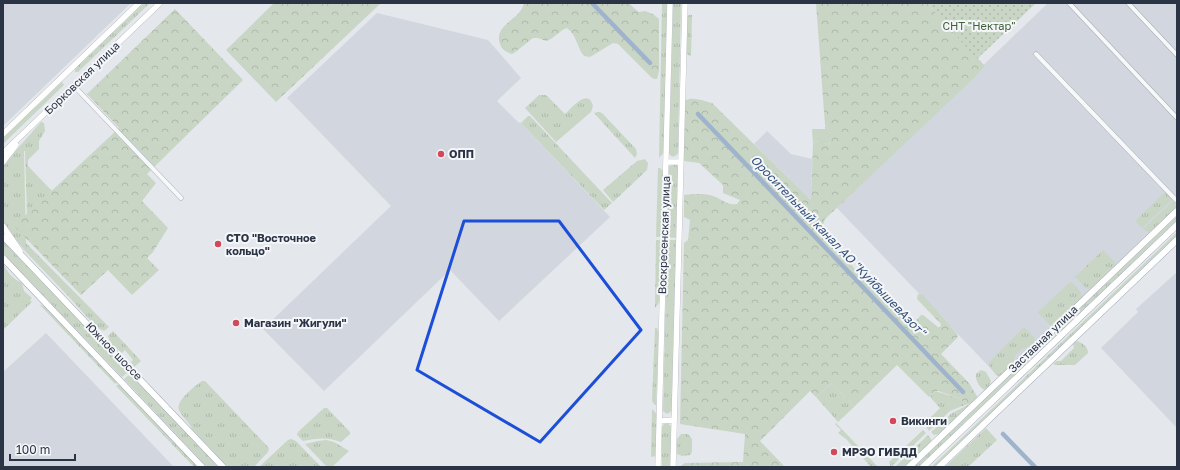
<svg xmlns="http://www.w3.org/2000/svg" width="1180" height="470" font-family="'Golos Text',sans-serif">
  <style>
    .built { fill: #d2d6de }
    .grass { fill: url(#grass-tufts) }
    .forest { fill: url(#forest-crowns) }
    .garden { fill: url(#garden-dots) }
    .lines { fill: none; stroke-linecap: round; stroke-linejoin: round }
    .canal { stroke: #9fb4cc; stroke-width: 4.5 }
    .minor-casing { stroke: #a9aeb7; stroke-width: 5 }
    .secondary-casing { stroke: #a9aeb7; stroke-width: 6 }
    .primary-casing { stroke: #a3abb8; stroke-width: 7 }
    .minor { stroke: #f7f8fa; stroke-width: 4 }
    .secondary { stroke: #fff; stroke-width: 5.5 }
    .primary { stroke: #fff; stroke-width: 6 }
    .marked { fill: none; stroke: #1d4ed8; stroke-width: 3; stroke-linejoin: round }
    .poi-dot { fill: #d1495b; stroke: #f4f6f9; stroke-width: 1.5 }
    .labels { text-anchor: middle; stroke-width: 4; stroke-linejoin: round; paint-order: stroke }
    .park-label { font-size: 11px; fill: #3f6138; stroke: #f4f6f9 }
    .street-label { font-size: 11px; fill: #2b3445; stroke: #f4f6f9 }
    .poi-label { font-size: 11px; font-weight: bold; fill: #2b3445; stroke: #f4f6f9; text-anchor: start }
    .water-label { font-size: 12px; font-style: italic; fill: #34527a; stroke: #f4f6f9 }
  </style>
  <defs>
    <pattern id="grass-tufts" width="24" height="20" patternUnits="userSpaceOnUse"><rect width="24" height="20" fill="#c9d6c5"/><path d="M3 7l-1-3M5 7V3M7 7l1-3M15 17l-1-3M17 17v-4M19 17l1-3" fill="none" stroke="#adb8ab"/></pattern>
    <pattern id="forest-crowns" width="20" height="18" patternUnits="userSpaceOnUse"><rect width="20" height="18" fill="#c9d6c5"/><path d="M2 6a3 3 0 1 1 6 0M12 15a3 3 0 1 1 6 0" fill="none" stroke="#adb8ab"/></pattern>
    <pattern id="garden-dots" width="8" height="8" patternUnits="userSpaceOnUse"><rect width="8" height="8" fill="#c9d6c5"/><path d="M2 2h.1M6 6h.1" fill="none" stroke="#adb8ab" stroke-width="1.8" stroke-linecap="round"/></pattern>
  </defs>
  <rect width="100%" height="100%" fill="#e4e7ec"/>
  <path class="built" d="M3,3H131L3,126Z
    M1048,3H1177V207L999,377L836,207Z
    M377,13L488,40L521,78L497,101L519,123L520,122L610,217L499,321L450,270L324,391L263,329L391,206L287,98Z
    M767,131L791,154L812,159L811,200L754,144Z
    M1177,272V428L1101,348L1138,312L1136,309Z
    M46,333L174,467H3V372Z"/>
  <path class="grass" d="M144,3H150L78,72H75V69Z
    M662,3H668L664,152L659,158Z
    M673,3H681L678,153C676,156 674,158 670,155L669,153Z
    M689,15H692L691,56L686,54L687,16Z
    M62,82L64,85L3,144V138Z
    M539,95H546L565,114C570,110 586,89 592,103C594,106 592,109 591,112L556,142L525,108Z
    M597,112H600L603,114L636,149L637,154L635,158L594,113Z
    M528,116H530L612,203L604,210L521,123Z
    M41,122L44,123L45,131L39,141V149L28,160V166L52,191L27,215L25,151H24L26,243L109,327L104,331L96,327L70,298L25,251L3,223V165Z
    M825,125L828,128L831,138L829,140L830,145L817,141L813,143L812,129H825Z
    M645,159L648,163L647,170L613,202L603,190L637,161Z
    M676,164L678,167L676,238L667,237L669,166Z
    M658,168H660L663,171L662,237H656Z
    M1164,193H1166L1172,200L1142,228L1135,221Z
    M1174,200L1175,203V209L1151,231L1148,232L1143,229Z
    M1177,216V220L918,467H914Z
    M1177,232V235L934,467H931Z
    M656,240H662L660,301L655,308Z
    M667,240H676L672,411L667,414L663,411Z
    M3,241L128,372L122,377L3,253Z
    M1103,250L1115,262V265L1091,288L1087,289L1075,277Z
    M3,263C7,272 13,279 22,283L24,291L32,298L30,300L32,302L3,330Z
    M1070,282C1075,284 1082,291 1082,298L1053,325H1050L1038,313L1039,311Z
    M39,304L45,307L55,317L117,382L115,384Z
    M1024,327L1035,338L1034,343L1024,349L1023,348L1014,356L1015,358L1013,364L1000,376L996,375L989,366L990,361Z
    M655,328H657L659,334L656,405L653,403L652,400Z
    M113,331L141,361L134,367L131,362L133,360L125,350L122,353L111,344L108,336Z
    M1077,341C1082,343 1088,346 1088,353L1075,365H1054V363L1057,361H1061L1074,348L1073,344Z
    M981,370L986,372L991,381L989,386L985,390C979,388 975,379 976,374Z
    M130,374L218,467H207L124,379Z
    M202,381H205L269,448L268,452L254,467H228L192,429C189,422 182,417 179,410C175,401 195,386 202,381Z
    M832,383L854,407L838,422L816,397Z
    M119,384L198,467H194L116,386Z
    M935,391L961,399L965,405L950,411L929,431L924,424L940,408L930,397Z
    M970,404L939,434L934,435L931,432L952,413Z
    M324,408H327L350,432V434L341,442C327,437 317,438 303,441L297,435L298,432Z
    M652,409L657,414L656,456L651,457Z
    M667,423L671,426V467H662V427L664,424Z
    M836,423L878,467H871L846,439L838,433L841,430L835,424Z
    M986,428L997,440L968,467H945Z
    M923,430L926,433L891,467L889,462Z
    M681,434H688L692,439V452L690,455L682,456L677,454V439Z
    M928,435L931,439V442L904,467H895Z
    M291,439L296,441L321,467H259L288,440Z
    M326,440L334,442L349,451L332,467H327L305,444L318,441Z"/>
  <path class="forest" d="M274,3H381L276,102L226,50Z
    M524,3H629L635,9L639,12L645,11L653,14L659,19V71L657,79H655L652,78L618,44L613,43L590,57L584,56C577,48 577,35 567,28C560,30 554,39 546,41L538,38H533L514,53L512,54C506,52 502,50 500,44C493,24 521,20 524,3Z
    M816,3H927L985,66L972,80L825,219C822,227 823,231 827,239L879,295L902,313L911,322H915L921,315H923L938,327H940L941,324L917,299L918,294L923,295L958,335L957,338L941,354L969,383L978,398L972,403L965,405L961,399L938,391H935L929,397L897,365L854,407L832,383L816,397L810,391L760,441L785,467H679L685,463L743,462L745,434L680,424L684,243L688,240L690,220L684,217V195C694,194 705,193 713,196C722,199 728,206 737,204L740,200L723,193V185L699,163L684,161V101C693,96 703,101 712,103L811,200L813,143C824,138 821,143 830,145L829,140L831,138L828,128L825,125Z
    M175,9L243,80L147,174L156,183L142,201L168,228L153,252L147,258L159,270L132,295L108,270L81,295L14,226L119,128L87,94Z"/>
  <path class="garden" d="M927,3H1036L977,59Z"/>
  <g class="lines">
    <path class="canal" d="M592,3L650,63
      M698,114L963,392
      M1003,434L1035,467"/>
    <g class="minor-casing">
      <path id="minor" d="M1069,3L1177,118
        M1128,3L1177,55
        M1036,54L1177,201
        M74,86L181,198"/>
    </g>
    <g class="secondary-casing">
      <path id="secondary" d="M3,134L139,3
        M3,153L160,3
        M3,162L16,145
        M666,162H681
        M3,226L20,251
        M659,421L674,420
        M658,467L670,3
        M673,467L685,3"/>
    </g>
    <g class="primary-casing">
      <path id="primary" d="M3,236L223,467
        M3,258L202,467
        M909,467L1177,211
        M923,467L1177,225
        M939,467L1177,240"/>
    </g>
    <use href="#minor" class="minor"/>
    <use href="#secondary" class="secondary"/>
    <use href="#primary" class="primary"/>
  </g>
  <path class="marked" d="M464,221H559L641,330L540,442L417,370Z"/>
  <g class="poi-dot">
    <circle cx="441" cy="154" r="4"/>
    <circle cx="218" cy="244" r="4"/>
    <circle cx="236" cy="323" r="4"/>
    <circle cx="893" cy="421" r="4"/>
    <circle cx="834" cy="452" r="4"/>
  </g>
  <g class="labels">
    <g class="park-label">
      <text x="979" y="30">СНТ "Нектар"</text>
    </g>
    <g class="street-label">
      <text transform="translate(82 78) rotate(-44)" y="4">Борковская улица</text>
      <text transform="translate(664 235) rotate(-88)" y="4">Воскресенская улица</text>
      <text transform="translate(1043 339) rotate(-44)" y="4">Заставная улица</text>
      <text transform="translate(114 351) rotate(46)" y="4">Южное шоссе</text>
    </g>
    <g class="poi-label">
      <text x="449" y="158">ОПП</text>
      <text x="226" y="242">СТО "Восточное<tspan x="226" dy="13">кольцо"</tspan></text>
      <text x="244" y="327">Магазин "Жигули"</text>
      <text x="901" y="425">Викинги</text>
      <text x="842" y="456">МРЭО ГИБДД</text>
    </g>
    <g class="water-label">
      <text transform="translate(838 246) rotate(46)" y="4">Оросительный канал АО "КуйбышевАзот"</text>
    </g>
  </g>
  <rect width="1180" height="470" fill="none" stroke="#2b3445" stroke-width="8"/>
  <path d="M10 454v6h65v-6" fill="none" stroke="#2b3445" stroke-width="2"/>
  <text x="16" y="454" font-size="12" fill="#2b3445" stroke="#f4f6f9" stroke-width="3" paint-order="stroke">100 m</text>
</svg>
